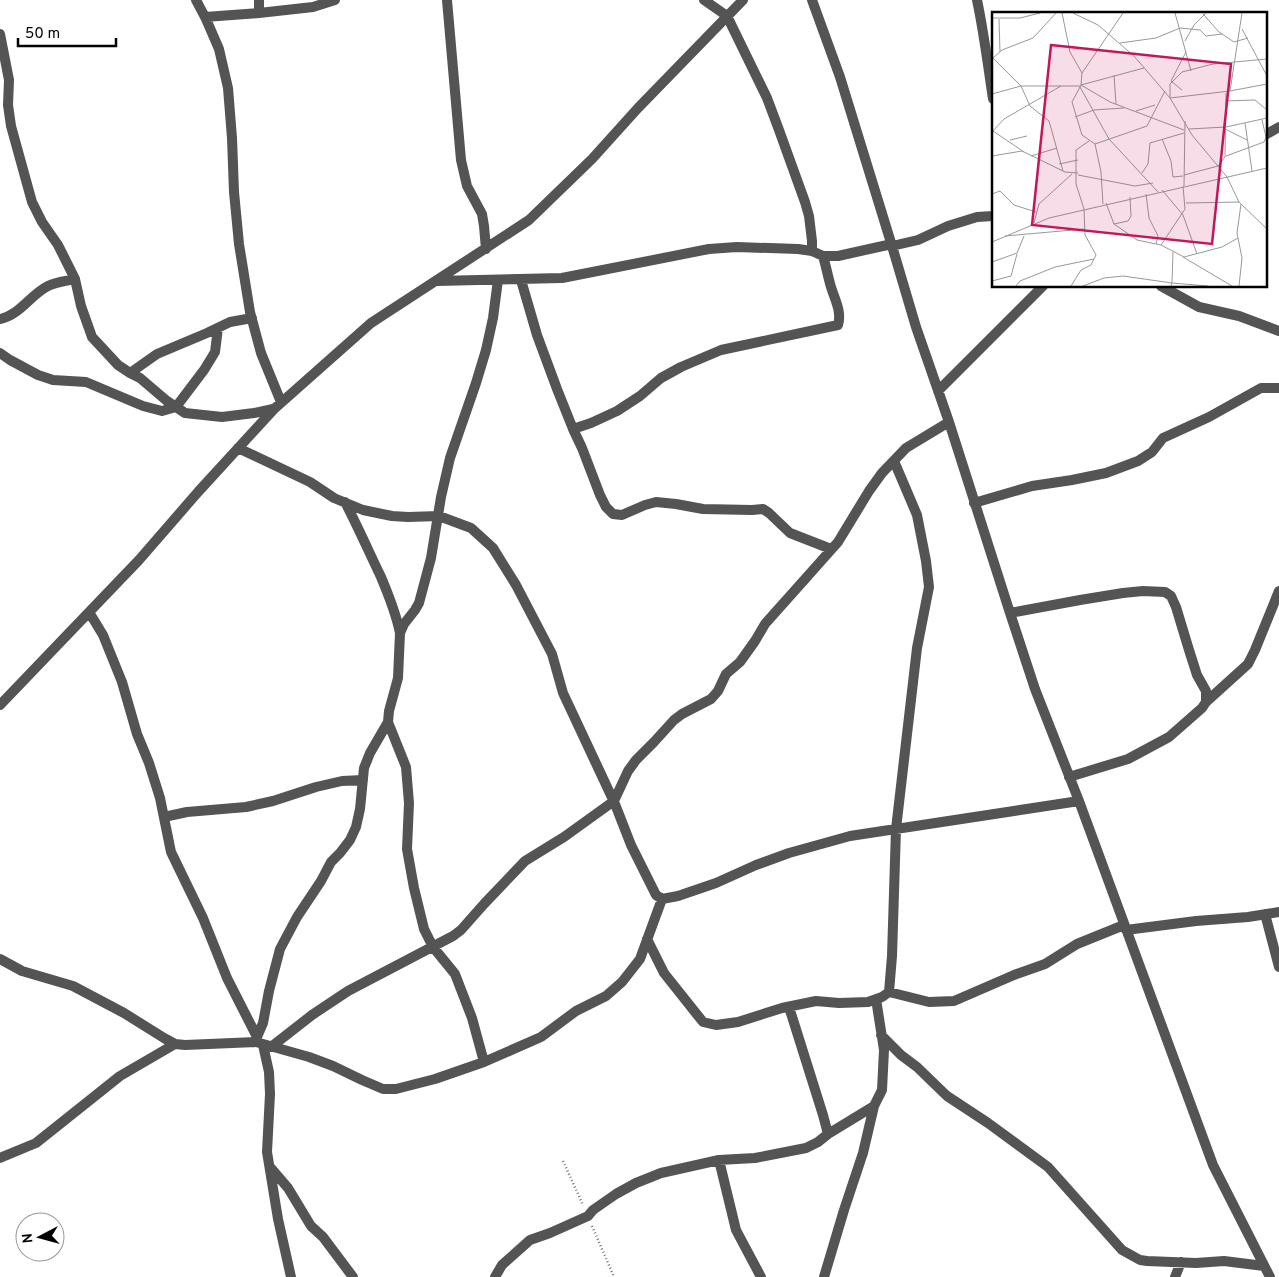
<svg xmlns="http://www.w3.org/2000/svg" width="1279" height="1277" font-family="Overpass,sans-serif">
  <style>
    .lines { fill: none; stroke-linecap: round; stroke-linejoin: round }
    .path { stroke: #767676; stroke-width: 2.5; stroke-dasharray: 1 2.5; stroke-linecap: butt }
    .street { stroke: #545454; stroke-width: 10 }
    .inset-road { fill: none; stroke: #999; stroke-width: 1 }
    .view { fill: #c2185b; fill-opacity: 0.15; stroke: #c2185b; stroke-width: 2.5 }
    .inset-edge { fill: none; stroke: #000; stroke-width: 2.5 }
  </style>
  <rect width="100%" height="100%" fill="#fff"/>
  <g class="lines">
    <path class="path" d="M563,1161L583,1205
      M592,1226L614,1277"/>
    <path class="street" d="M196,0L206,19L219,49L228,88L232,138L234,192L239,244L250,312L261,353L281,402
      M259,0V13
      M447,0L461,160L467,186L482,214L484,226L486,249
      M704,0L727,16L767,98L779,130L805,202L809,216L812,241V251
      M812,0L840,77L892,246L916,327L949,422L1010,613L1035,689L1079,801L1213,1165L1270,1277
      M977,0C984,33 988,66 993,99
      M205,17L259,13L313,7L335,0
      M0,34L9,80L8,105L11,126L32,202L42,222L58,245L75,279L81,306L92,337L118,365L130,373L140,378L167,401L185,413L222,417L254,413L273,409
      M1265,135L1279,127
      M892,246L918,240L948,226L977,217L993,216
      M521,280L537,335L557,389L573,429L582,448L600,495L606,507L613,514L622,515L645,505L656,502L676,504L703,509L752,510L763,509L769,513L790,533L831,549
      M437,281L562,278L709,249L737,247L798,249L812,251L823,256H838L892,244
      M1161,286L1199,307L1239,316L1279,331
      M0,319C20,315 30,295 48,286C56,282 67,281 75,279
      M0,353L10,360L38,375L53,380L86,382L143,406L162,411L176,407L204,370L215,352L218,328
      M130,373L157,354L207,333L230,322L252,318
      M938,391L1043,286
      M573,429L591,423L617,411L640,396L661,378L681,367L721,350L838,325C842,312 835,300 831,287C828,277 826,266 823,256
      M238,448L310,482L334,498L363,510L392,516L408,517L439,516L471,528L493,548L516,585L552,654L563,693L615,804L631,845L656,895L662,899L678,896L716,883L756,865L789,853L850,836L1079,801
      M345,502C358,527 369,552 381,577C389,596 396,613 400,633
      M974,503L1032,486L1072,480L1106,473L1138,461L1152,452L1163,438L1209,417L1261,388H1279
      M89,612L103,635L122,682L137,734L149,763L160,798L171,852L203,918L227,978L257,1037L256,1041
      M1010,613L1080,600L1123,593L1143,591L1165,592L1171,596L1176,607L1189,650L1197,675L1206,691V702L1202,708L1169,737L1128,759L1069,777
      M1206,702L1248,664L1255,650L1279,591
      M0,705L139,560L198,492L274,409L371,323L529,220L592,159L638,108L743,0
      M388,722L406,767L409,803L407,849L414,888L424,929L433,947L455,974L472,1018L484,1062
      M164,817L187,812L246,807L273,801L316,787L342,781L363,780
      M1265,914L1279,967
      M1126,930L1196,921L1248,917L1279,912
      M647,939L664,973L703,1022L716,1025L738,1022L782,1008L816,1001L839,1003L868,1002L882,997L889,992L929,1002L954,1001L1014,975L1045,964L1077,944L1124,925
      M0,959L22,971L73,986L124,1013L164,1038L175,1044L185,1045L256,1042L309,1057L333,1066L362,1080L383,1089H396L435,1079L484,1062L541,1037L576,1011L606,996L622,982L640,959L662,899
      M889,992L892,956L896,829L917,648L929,587L926,561L917,515L894,461
      M789,1007L823,1115L828,1134
      M881,1035L901,1055L917,1067L947,1096L988,1123L1048,1167L1122,1250L1140,1260L1147,1261L1196,1263L1224,1261L1264,1266
      M257,1037L263,1023L269,991L280,949L297,917L321,881L331,862L340,853L350,840L356,827L360,809L364,768L370,753L388,722L389,711L398,678L400,633L404,624L415,610L419,603L431,558L441,497L450,458L476,383L486,350L493,318L498,280
      M263,1045L269,1072L270,1094L267,1152L278,1219L291,1277
      M271,1047L312,1015L348,991L453,936L461,930L484,904L525,861L564,837L614,801L628,771L636,760L654,742L674,720L682,714L711,699L718,691L726,674L740,662L755,641L765,624L838,542L869,491L882,473L906,448L949,422
      M0,1158L36,1143L120,1076L175,1044
      M719,1160L736,1230L761,1277
      M270,1167L288,1188L311,1226L323,1237L353,1277
      M495,1277L502,1265L530,1240L550,1233L588,1216L593,1210L616,1194L636,1183L661,1173L719,1160L755,1158L806,1148L818,1142L828,1134L874,1106
      M824,1277L844,1210L863,1153L874,1106L882,1090L884,1050L876,999
      M1175,1277L1181,1262"/>
  </g>
  <g transform="translate(992 12)">
    <rect width="275" height="275" fill="#fff"/>
    <path class="inset-road" d="M70,1L78,40L90,61M81,1L106,13L142,44L178,86L200,123L235,165L247,190L275,217M183,1L199,59M211,2L227,20L242,30L256,26M0,6H28L48,1M7,7L8,40M250,17L275,64M193,29L202,13L214,1M128,31L164,26L188,16L208,18L214,24L230,22M0,45L29,74L38,94L57,109L71,159M1,46L10,38L41,26L64,1M122,63L124,92M89,73L118,90L192,118M89,73L152,56M88,75L117,127L166,180M190,78L179,69L194,40M238,79L275,72M0,82L29,74H88M178,85V72L190,60L221,52L275,47M178,86L238,79L250,1M233,89L263,88L275,98M144,99L163,93M83,105L102,98L132,96M253,111L260,159M197,117L234,115L275,106M233,117L255,128M1,119L32,140M0,120L12,107L69,74M170,127L179,149L181,165L191,164M18,128L35,124M103,132L90,123L80,90L89,73L90,61L131,1M0,144L30,139L73,160L86,161M39,144L65,136M234,144L272,130L274,125L270,108M67,152L86,148M150,161L156,152L158,131L192,121M86,163L143,174L161,171M192,163L226,154L233,145L234,81M192,174L193,109M170,178L191,203L205,242M0,182L8,179L22,193L44,200M154,182L157,206L166,224L164,232M114,191L122,212L136,209L139,204L138,185M194,191L247,190M111,192L109,160L103,132L155,114L173,79M92,197L84,172V138L97,129M42,211L47,192L80,162M122,212L145,228L169,233L193,197L191,174M13,224L92,217M0,230L57,206L275,156M169,233L192,245L230,235L246,226M191,245L240,274M0,250L25,241L32,224M0,269L19,264L25,242M24,274L28,269L63,255L102,247M79,274L89,258L99,253L104,243L93,223L92,197M91,274L112,266L131,264L180,271L181,240M179,274L180,271L216,274M247,274L250,246L245,221L249,192"/>
    <path class="view" d="M59,33L239,52L220,232L40,213Z"/>
    <rect width="275" height="275" class="inset-edge"/>
  </g>
  <g transform="translate(40 1237) rotate(264)"><circle r="24" fill="#ffffff" stroke="#999999"/>
  <path d="M0-4L9 19L0 12L-9 19Z" fill="#000000"/>
  <text y="-8" font-size="14" font-weight="bold" text-anchor="middle" fill="#000000">N</text>
  </g>
  <path d="M18 38v8h98v-8" fill="none" stroke="#000000" stroke-width="2.5"/>
  <text x="25" y="38" font-size="15" fill="#000000" stroke="#ffffff" stroke-width="4" paint-order="stroke">50 m</text>
</svg>
